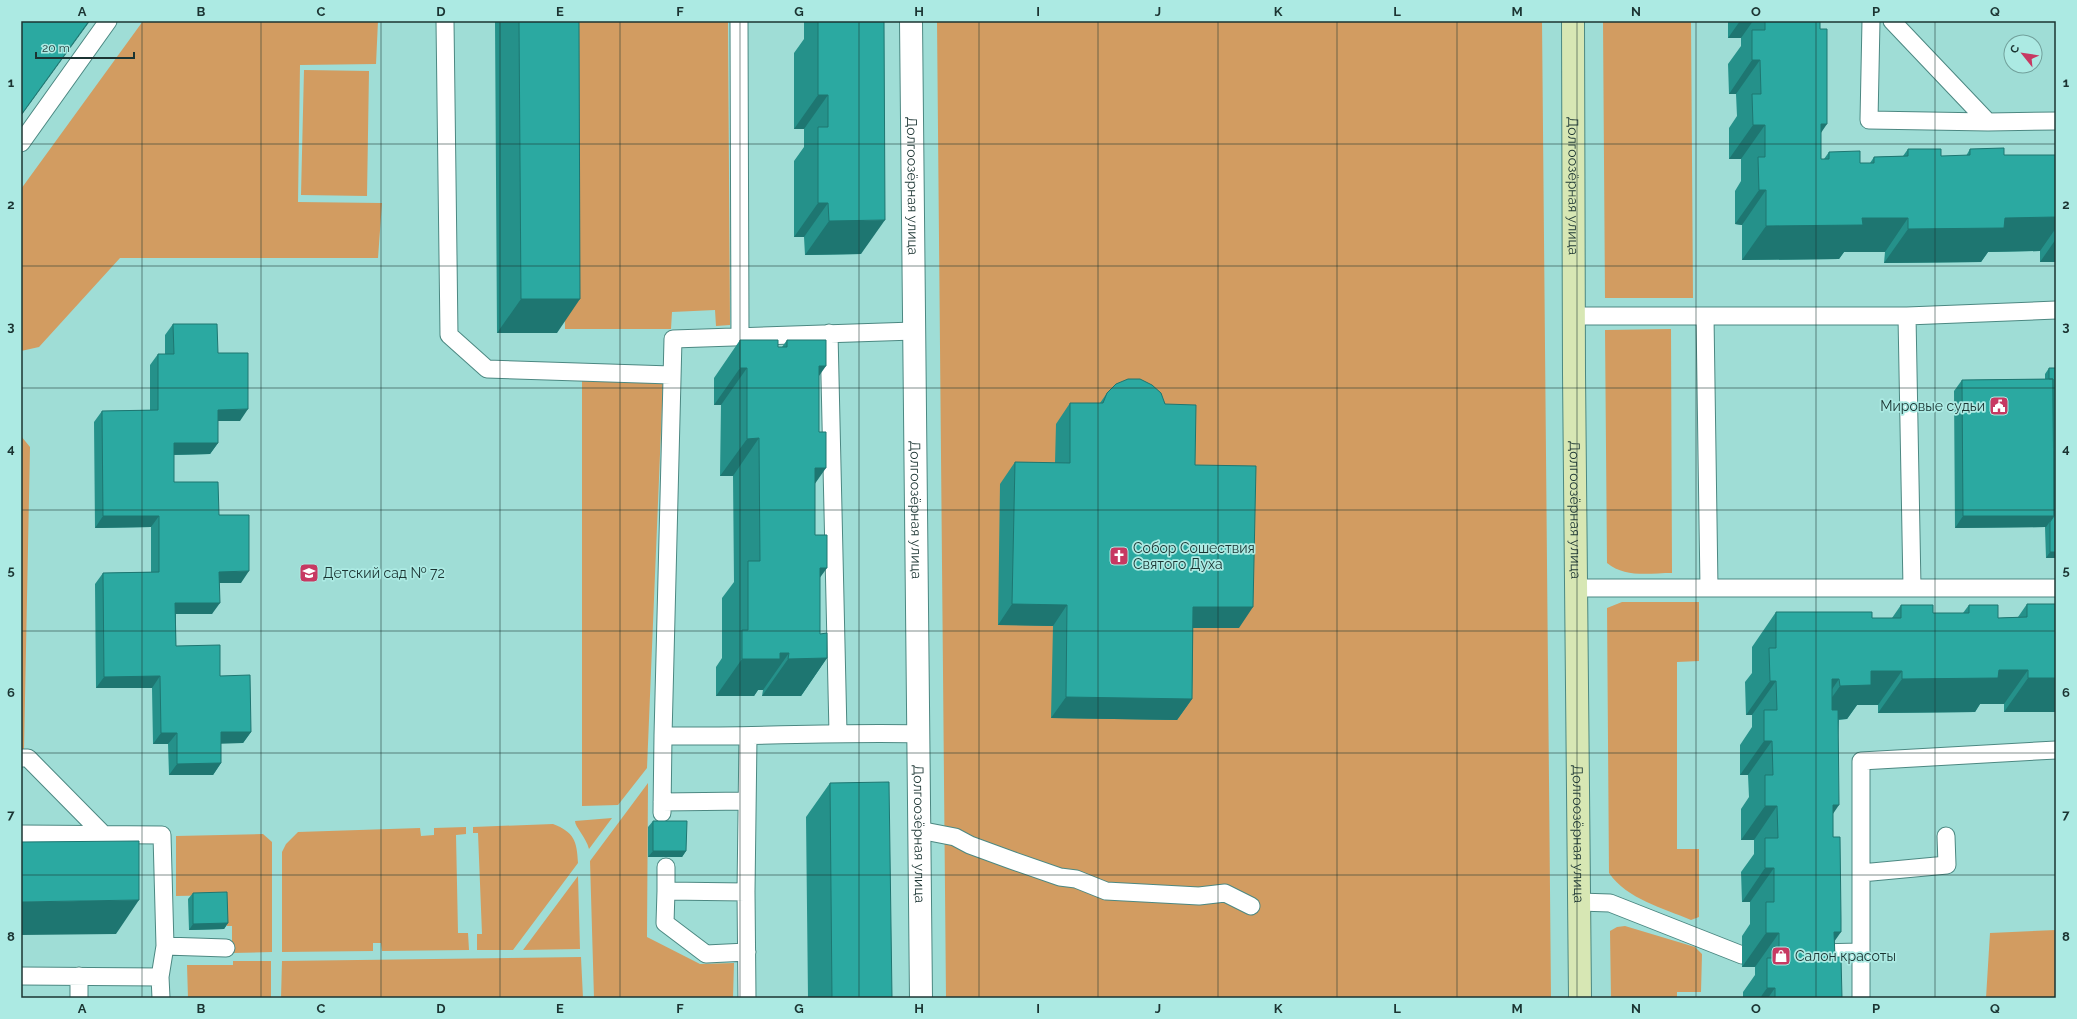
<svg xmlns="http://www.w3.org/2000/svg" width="2077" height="1019" font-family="Raleway,sans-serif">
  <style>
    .green { fill: #d29c61 }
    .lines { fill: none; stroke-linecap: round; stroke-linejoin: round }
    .lane-casing { stroke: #4c8882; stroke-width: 19 }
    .street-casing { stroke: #4c8882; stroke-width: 24 }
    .secondary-casing { stroke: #4c8882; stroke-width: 24 }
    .lane { stroke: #fff; stroke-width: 17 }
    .street { stroke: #fff; stroke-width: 22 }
    .secondary { stroke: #d7e7b4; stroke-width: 22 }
    .wall { fill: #25918a }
    .shaded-wall { fill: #1e7671 }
    .building { fill: #2ba9a1; stroke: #1e7671 }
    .grid { fill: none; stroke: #1b3432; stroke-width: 1; stroke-opacity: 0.55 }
    .labels { text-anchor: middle; stroke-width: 3.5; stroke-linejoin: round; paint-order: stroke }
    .street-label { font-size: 14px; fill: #1b3432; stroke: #aceae3 }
    .poi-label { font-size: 14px; fill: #1b3432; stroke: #aceae3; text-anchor: start }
    .neatline { fill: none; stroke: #1b3432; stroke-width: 1.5 }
    .grid-label { font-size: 13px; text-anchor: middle; font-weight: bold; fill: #1b3432 }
  </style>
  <rect width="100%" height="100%" fill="#9fddd6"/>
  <path class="green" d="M143,21H378L376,64L300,65L298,202L382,203L378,258H120L39,347L21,351V189Z
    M561,21H728L730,325L716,326L715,310L672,312L671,329H565Z
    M937,21H1542L1551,998H946Z
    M1603,21H1691L1693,298H1605Z
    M304,70L369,71L367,196L301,195Z
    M1671,329L1672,573C1649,573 1625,578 1607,563L1605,330Z
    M582,380L663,382L647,768L618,805L582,806Z
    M21,436L30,447L24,750H21Z
    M1622,602H1699V661L1677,662V849H1699V917L1691,920C1663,908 1627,899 1609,873L1607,608Z
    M648,783L647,937L700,964L734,963L733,998H594L590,861Z
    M612,818L589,849C586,837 575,827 575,821Z
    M553,824C574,832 577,841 578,863L513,950H477V934H482L478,833H473V827Z
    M466,827V834L456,835L458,933H468L469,950L382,951L381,943H373V951L282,952V852L286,844L298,832L420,828L421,836L434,835V828Z
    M263,834L272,842V952L232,953V926H227L226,895L176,896V836Z
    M578,876L580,949L523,950Z
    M1625,926L1695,947L1702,954L1701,992H1677V998H1611L1610,931L1617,927Z
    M2056,930V998H1986L1990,933Z
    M581,957L583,998H281L282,961Z
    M233,961H271V998H188L187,965H233Z"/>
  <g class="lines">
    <g class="lane-casing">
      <path id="lane" d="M445,21L449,335L487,369L671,375
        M739,21L740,336
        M1871,21L1869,120L1988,122L2056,121
        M1892,21L1988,122
        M21,143L108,21
        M1574,316H1907L2056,310
        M1705,316L1709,588
        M1907,316L1912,588
        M914,331L673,339L663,736C749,737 833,732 919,734
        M829,333L838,733
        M1577,588H2056
        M21,758H28L103,834
        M662,802L747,801
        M662,813L663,736
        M919,830L955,837L970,845L1011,860L1060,877L1076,879L1106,891L1199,896L1225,893L1251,906
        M21,834L162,835L165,946L160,977
        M666,867V891L746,892
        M1861,873L1947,865L1946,836
        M666,891L665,923L706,954L747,952
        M1579,902L1610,903L1742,955
        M165,946L226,948
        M1817,953L1860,952
        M21,976L160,977L161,998
        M79,976V998
        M747,998L746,892L748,737
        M1861,998V761L2056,750"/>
    </g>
    <g class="street-casing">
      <g id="street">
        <path id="s1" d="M911,21L921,998"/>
      </g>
    </g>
    <g class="secondary-casing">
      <g id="secondary">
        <path id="s2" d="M1573,21L1574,374L1580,998"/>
      </g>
    </g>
    <use href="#lane" class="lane"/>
    <use href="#street" class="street"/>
    <use href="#secondary" class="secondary"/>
  </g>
  <path class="wall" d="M495,21H579L557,333H497Z
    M804,21H884L861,254L805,255L804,237H794V161L804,147V129H794V53L804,39Z
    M1728,21H1820L1821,159H1824L1829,152L1860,163H1870L1874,157L1903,156L1908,149L1941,156H1966L1970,149L2004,155H2056V262H2040V251L1988,252L1981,262L1884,263L1885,252H1844L1839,259L1742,260V225L1735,224V191L1741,181V159H1729V128L1737,116L1736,94H1729L1728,64L1741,46V38H1728Z
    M173,324L218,353L240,421H218V443L210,454L174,455V482L219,515L241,583H219L212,614H176V646L220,676L251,732L243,743H221V763L213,775H169L168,744H153L152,688H96L95,584L103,573L151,572V527L95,528L94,422L102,411L150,410V365L158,354H165V335Z
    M740,340L778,347H782L787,340L819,376L815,484V535L820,577V634L827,658L801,696H762L763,690H758L754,696H716V667L722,658V598L734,582L733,476H720L721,405H714V378Z
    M2049,368L2056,558H2046L2045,527L1955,528L1954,391L1962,380L2045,379V374Z
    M1107,393L1165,404L1195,465L1239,628H1193L1192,699L1177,720L1051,718L1053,626L998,625L1000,484L1015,462L1055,463L1056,424L1070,403H1100Z
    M2027,604H2056V712H2004V704H1980L1975,712L1878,713V705H1857L1847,719L1839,720L1833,814L1834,941L1835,957L1842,998H1743V992L1755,975V967H1742V936L1750,924V902H1742L1741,872L1754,854V840H1741V809L1749,797L1748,775H1740V745L1752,727V715H1746L1745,682L1752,673V647L1776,612L1872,618H1892L1901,605L1933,613H1963L1969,605L1998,618L2018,617Z
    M830,783L892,998H808L806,817Z
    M653,821L686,851L682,857H648V827Z
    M193,893L228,923L224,929L189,930L188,899Z"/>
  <path class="shaded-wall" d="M89,21H90L21,116V115Z
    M1740,21H1753L1741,38H1728Z
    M1752,60H1760L1736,94H1729Z
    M818,95H828L804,129H794Z
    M1821,124H1827L1804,158Z
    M1753,125H1765L1741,159H1729Z
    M1759,190H1766L1742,225L1735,224Z
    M818,203H828L804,237H794Z
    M2056,217V228L2040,251L1988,252L1981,262L1884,263L1908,229L2005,218Z
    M1862,218H1908L1885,252H1844L1839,259L1742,260L1766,226Z
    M885,220L861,254L805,255L829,221Z
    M2056,239V262H2040Z
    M521,299H580L557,333H497Z
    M819,366H826L800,403Z
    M740,368H747L721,405H714Z
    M248,409L240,421H210L218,410Z
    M759,438L733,476H720L747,439Z
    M174,443H218L210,454L166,455Z
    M815,468H826L800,505Z
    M103,516H159L151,527L95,528Z
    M1963,516H2054L2046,527L1955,528Z
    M2050,552H2056V558H2046Z
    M820,568H827L800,605Z
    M249,571L241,583H211L219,572Z
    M175,603H220L212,614H167Z
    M1012,604L1067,605L1053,626L998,625Z
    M1193,607H1253L1239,628H1178Z
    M780,653H789L763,690H758L754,696H716L742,659Z
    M827,658L801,696H762L788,659Z
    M1999,670H2028L2004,704H1980L1975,712L1878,713L1902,679Z
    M1871,671H1902L1878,705H1857L1847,719L1816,720L1840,686Z
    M160,676L152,688H96L104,677Z
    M2028,678H2056V712H2004Z
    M1832,679H1839L1816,713Z
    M1770,681H1776L1752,715H1746Z
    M1066,697L1192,699L1177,720L1051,718Z
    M221,732H251L243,743L213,744Z
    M161,733H177L168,744H153Z
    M1764,741H1772L1748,775H1740Z
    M221,763L213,775H169L177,764Z
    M1833,805H1839L1816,839Z
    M1765,806H1777L1754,840H1741Z
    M653,851H686L682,857H648Z
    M1765,868H1774L1750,902H1742Z
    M139,900L116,934L21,935V902Z
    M228,923L224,929L189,930L193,924Z
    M1834,932H1841L1817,966Z
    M1766,933H1779L1755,967H1742Z
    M1767,988H1775L1768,998H1760Z"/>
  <path class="building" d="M21,21H89L21,115Z
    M519,21H579L580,299H521Z
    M818,21H884L885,220L829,221L828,203H818V127H828V95H818Z
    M1765,21H1820V29H1827V124H1821V159H1829V152L1860,151V163H1874V157L1908,156V149H1941V156L1970,155V149L2004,148V155H2056V217L2005,218L2004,228L1908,229V218H1862L1863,225L1766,226V190H1759L1758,157H1765V125H1753L1752,94H1761L1760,60H1752V30H1765Z
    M173,324H217L218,353H248V409L218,410V443H174V482H218L219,515H249V571L219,572L220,603H175L176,646L220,645V676L250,675L251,732H221V763L177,764V733H161L160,676L104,677L103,573L159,572V516H103L102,411L158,410V354H174Z
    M740,340H778V347H787V340H826V366H819V432H826V468H815V535H827V568H820V634L827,633V658L788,659L789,653H780V659H742V630H748V561H760L759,438L747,439V368H740Z
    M2049,368H2056V552H2050V522L2054,516L2053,379H2049Z
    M1128,379H1140L1152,385L1161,393L1165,404L1196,405L1195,465L1256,466L1253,607H1193L1192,699L1066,697L1067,605L1012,604L1015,462L1070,463V403H1103L1107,393L1116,384Z
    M2053,379L2054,516H1963L1962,380Z
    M2027,604H2056V678H2028V670H1999L1998,678L1902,679V671H1871V685L1840,686L1839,679H1832V710H1838L1839,805H1833V837H1840L1841,919V932H1834L1835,957H1841L1842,998H1775V988H1767V958H1779V933H1766V902H1774V868H1765V838H1778L1777,806H1765V775H1773L1772,741H1764V710H1777L1776,681H1770L1769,648H1776V612H1872V618H1901V605H1933V613H1969V605H1998V618L2027,617Z
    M889,782L892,998H832L830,783Z
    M653,821H687L686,851H653Z
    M139,841V900L21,902V842Z
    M227,892L228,923L193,924V893Z"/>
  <path class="grid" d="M142,21V998M261,21V998M381,21V998M500,21V998M620,21V998M740,21V998M859,21V998M979,21V998M1098,21V998M1218,21V998M1337,21V998M1457,21V998M1577,21V998M1696,21V998M1816,21V998M1935,21V998M21,144H2056M21,266H2056M21,388H2056M21,510H2056M21,631H2056M21,753H2056M21,875H2056"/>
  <defs>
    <g id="civic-square" transform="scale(1)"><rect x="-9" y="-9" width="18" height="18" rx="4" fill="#c73962" stroke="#aceae3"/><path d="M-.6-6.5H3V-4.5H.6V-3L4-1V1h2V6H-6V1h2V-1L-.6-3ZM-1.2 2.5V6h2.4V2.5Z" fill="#fff"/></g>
    <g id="church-square" transform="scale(1)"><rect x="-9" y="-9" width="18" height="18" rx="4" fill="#c73962" stroke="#aceae3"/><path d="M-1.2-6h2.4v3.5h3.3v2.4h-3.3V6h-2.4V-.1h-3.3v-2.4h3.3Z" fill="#fff"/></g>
    <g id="school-square" transform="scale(1)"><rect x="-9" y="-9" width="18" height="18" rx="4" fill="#c73962" stroke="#aceae3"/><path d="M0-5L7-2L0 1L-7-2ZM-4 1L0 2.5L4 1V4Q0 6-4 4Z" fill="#fff"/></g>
    <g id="shop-square" transform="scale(1)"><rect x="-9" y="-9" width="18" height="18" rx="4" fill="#c73962" stroke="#aceae3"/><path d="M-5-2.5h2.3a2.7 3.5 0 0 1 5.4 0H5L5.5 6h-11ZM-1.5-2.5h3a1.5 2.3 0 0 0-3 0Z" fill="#fff"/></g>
  </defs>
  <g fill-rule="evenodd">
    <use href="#civic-square" x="1999" y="406"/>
    <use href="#church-square" x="1119" y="556"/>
    <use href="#school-square" x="309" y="573"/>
    <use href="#shop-square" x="1781" y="956"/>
  </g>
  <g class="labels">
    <g class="street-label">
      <text dy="5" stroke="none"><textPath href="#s1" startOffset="165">Долгоозёрная улица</textPath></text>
      <text dy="5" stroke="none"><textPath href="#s2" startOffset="165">Долгоозёрная улица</textPath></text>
      <text dy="5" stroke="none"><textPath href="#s1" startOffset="489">Долгоозёрная улица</textPath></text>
      <text dy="5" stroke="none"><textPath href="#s2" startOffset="489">Долгоозёрная улица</textPath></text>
      <text dy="5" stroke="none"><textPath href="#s1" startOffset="813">Долгоозёрная улица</textPath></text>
      <text dy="5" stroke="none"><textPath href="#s2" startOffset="813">Долгоозёрная улица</textPath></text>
    </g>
    <g class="poi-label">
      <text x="1985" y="411" text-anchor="end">Мировые судьи</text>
      <text x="1133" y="553">Собор Сошествия<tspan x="1133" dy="16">Святого Духа</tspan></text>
      <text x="323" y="578">Детский сад № 72</text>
      <text x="1795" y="961">Салон красоты</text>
    </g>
  </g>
  <rect width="2077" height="1019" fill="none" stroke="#aceae3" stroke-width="44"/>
  <g transform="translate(2023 54) rotate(300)"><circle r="19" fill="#aceae3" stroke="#72a19c"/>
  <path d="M0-3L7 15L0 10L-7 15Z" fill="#c73962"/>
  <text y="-6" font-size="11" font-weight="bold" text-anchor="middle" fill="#1b3432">С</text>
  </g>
  <path d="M36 52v6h98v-6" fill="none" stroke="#1b3432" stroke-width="2"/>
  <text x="42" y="52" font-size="12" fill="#1b3432" stroke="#aceae3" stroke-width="3" paint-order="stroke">20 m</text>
  <rect x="22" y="22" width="2033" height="975" class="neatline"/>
  <g class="grid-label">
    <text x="82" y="16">A</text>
    <text x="201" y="16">B</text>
    <text x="321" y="16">C</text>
    <text x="441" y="16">D</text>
    <text x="560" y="16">E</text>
    <text x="680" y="16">F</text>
    <text x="799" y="16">G</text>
    <text x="919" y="16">H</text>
    <text x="1038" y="16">I</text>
    <text x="1158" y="16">J</text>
    <text x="1278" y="16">K</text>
    <text x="1397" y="16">L</text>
    <text x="1517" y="16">M</text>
    <text x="1636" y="16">N</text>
    <text x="1756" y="16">O</text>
    <text x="1876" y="16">P</text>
    <text x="1995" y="16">Q</text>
    <text x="11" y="87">1</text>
    <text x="2066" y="87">1</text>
    <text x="11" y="209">2</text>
    <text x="2066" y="209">2</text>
    <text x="11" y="331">3</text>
    <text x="2066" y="331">3</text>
    <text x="11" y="453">4</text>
    <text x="2066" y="453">4</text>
    <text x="11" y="575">5</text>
    <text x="2066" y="575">5</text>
    <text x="11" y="697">6</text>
    <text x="2066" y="697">6</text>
    <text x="11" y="819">7</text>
    <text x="2066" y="819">7</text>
    <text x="11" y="941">8</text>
    <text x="2066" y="941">8</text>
    <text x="82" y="1013">A</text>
    <text x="201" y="1013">B</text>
    <text x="321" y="1013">C</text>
    <text x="441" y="1013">D</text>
    <text x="560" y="1013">E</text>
    <text x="680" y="1013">F</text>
    <text x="799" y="1013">G</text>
    <text x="919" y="1013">H</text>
    <text x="1038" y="1013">I</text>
    <text x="1158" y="1013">J</text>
    <text x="1278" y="1013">K</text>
    <text x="1397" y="1013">L</text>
    <text x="1517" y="1013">M</text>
    <text x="1636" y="1013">N</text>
    <text x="1756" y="1013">O</text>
    <text x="1876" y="1013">P</text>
    <text x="1995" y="1013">Q</text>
  </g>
</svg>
